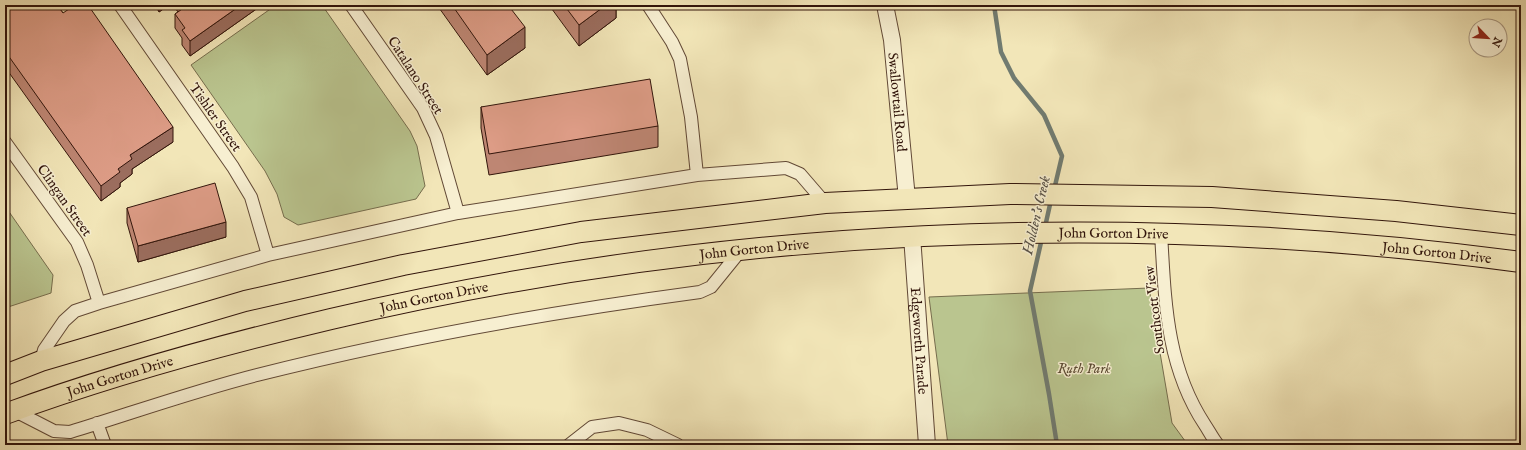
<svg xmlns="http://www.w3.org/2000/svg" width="1526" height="450" font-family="'IM FELL English',serif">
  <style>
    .green { fill: #bac58f; stroke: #766d4d }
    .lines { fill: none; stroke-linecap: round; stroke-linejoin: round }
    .stream { stroke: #717b70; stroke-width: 4.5 }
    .minor-casing { stroke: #624936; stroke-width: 14 }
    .tertiary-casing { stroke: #624936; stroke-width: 18 }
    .primary-casing { stroke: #32150b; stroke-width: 22 }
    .minor { stroke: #f7efd1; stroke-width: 12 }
    .tertiary { stroke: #f7efd1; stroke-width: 16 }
    .primary { stroke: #f2e6b8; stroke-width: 20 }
    .wall { fill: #be8673; stroke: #32150b }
    .shaded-wall { fill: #9b6d5e; stroke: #32150b }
    .building { fill: #dd9c86; stroke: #32150b }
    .labels { text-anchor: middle; stroke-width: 3; stroke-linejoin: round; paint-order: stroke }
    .street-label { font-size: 14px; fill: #32150b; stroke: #f7efd1 }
    .park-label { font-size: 14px; font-style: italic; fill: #5b4a33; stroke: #f7efd1 }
    .water-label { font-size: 15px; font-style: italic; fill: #575046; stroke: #f7efd1 }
  </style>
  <rect width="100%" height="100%" fill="#f2e6b8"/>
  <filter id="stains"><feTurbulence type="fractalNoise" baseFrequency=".005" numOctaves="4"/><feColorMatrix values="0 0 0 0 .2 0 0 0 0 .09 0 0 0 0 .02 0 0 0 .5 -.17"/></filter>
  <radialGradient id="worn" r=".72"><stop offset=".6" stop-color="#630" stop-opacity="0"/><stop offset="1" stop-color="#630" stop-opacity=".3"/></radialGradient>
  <path class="green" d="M276,5H322L410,131L417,146L425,186L416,199L298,225L284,217L277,194L265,171L191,65Z
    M5,206L53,275L51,293L5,308Z
    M1149,288L1172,423L1188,445H948L929,297Z"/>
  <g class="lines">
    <path class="stream" d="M994,5L1001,52L1014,78L1044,115L1062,156L1054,190
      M1045,227L1051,200
      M1042,238L1030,291L1049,394L1057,445"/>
    <g class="minor-casing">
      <path id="minor" d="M120,5L233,167L251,197L268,255
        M351,5L423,108L436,136L458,213
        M648,5L672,42L680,59L691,117L697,175
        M5,142L77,242L87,265L99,303
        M1161,233C1165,301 1166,366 1205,425C1209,431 1213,439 1218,445
        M41,361L44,350L64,321L75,311L99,303L268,255L458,213L697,175L786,168L800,174L825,203
        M15,411L54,431L70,432C132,413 194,391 257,375C403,338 551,312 700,292L711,287L741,250
        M97,423L105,445
        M569,445L592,427L619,423L647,430L678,445"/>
    </g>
    <g class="tertiary-casing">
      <g id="tertiary">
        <path id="s1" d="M885,5L892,40L907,199"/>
        <path id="s2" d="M912,236L927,445"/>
      </g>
    </g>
    <g class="primary-casing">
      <g id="primary">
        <path d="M5,375L41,361L245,301L403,265L581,232L825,203L1010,194L1212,197L1396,211L1521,225"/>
        <path id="s3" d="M5,414C111,375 221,345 331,319C722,227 1123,209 1521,262"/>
      </g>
    </g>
    <use href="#minor" class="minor"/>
    <use href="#tertiary" class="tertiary"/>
    <use href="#primary" class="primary"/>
  </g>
  <path class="wall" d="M5,5H60L58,6L63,13L173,142L132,169V174L120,183V187L101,201L5,67Z
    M155,5H169L159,12Z
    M173,5H262L190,56L182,45V38L175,28V14L178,12Z
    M437,5H508L525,48L487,75Z
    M549,5H616V18L579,46Z
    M481,107L658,126V147L489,175L481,128Z
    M127,208L226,237L138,262L127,223Z"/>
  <path class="shaded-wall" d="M159,5H169L159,12Z
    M241,5H262L190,56V41Z
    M606,5H616V18L579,46V25Z
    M525,27V48L487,75V55Z
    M173,127V142L132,169V174L120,183V187L101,201V186L118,169L130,155Z
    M226,222V237L138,262V246Z"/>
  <path class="building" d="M5,5H57L63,13L75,5H88L173,127L130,155L132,159L118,169L120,172L101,186L5,51Z
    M183,5H241L190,41L182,30L185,28L175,14L185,7Z
    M452,5H508L525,27L487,55Z
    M564,5H606L579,25Z
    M650,79L658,126L489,154L481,107Z
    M215,183L226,222L138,246L127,208Z"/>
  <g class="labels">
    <g class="street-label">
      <text transform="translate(416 75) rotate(57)" y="5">Catalano Street</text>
      <text dy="5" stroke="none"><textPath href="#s1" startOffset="98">Swallowtail Road</textPath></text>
      <text transform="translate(216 117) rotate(55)" y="5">Tishler Street</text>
      <text transform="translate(65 200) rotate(55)" y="5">Clingan Street</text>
      <text dy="5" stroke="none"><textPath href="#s3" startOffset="1129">John Gorton Drive</textPath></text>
      <text dy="5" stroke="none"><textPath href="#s3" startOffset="769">John Gorton Drive</textPath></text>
      <text dy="5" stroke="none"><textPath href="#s3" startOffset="1453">John Gorton Drive</textPath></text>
      <text dy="5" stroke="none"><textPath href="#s3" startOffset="445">John Gorton Drive</textPath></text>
      <text transform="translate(1154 310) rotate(-97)" y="5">Southcott View</text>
      <text dy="5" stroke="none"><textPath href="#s2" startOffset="105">Edgeworth Parade</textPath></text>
      <text dy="5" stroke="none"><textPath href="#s3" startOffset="121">John Gorton Drive</textPath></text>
    </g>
    <g class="park-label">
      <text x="1084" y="373">Ruth Park</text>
    </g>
    <g class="water-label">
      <text transform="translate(1036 215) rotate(-77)" y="5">Holden's Creek</text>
    </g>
  </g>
  <rect width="1526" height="450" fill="none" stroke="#f2e6b8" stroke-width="20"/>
  <rect x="6" y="6" width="1514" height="438" fill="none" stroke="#32150b" stroke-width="2"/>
  <rect x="10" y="10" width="1506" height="430" fill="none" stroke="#32150b"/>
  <g transform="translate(1488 38) rotate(115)"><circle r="19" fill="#f7efd1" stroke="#a89882"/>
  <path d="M0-3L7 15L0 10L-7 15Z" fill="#8f2418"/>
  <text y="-6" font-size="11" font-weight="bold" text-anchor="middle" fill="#32150b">N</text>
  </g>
  <rect width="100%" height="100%" filter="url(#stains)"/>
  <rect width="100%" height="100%" fill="url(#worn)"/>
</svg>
